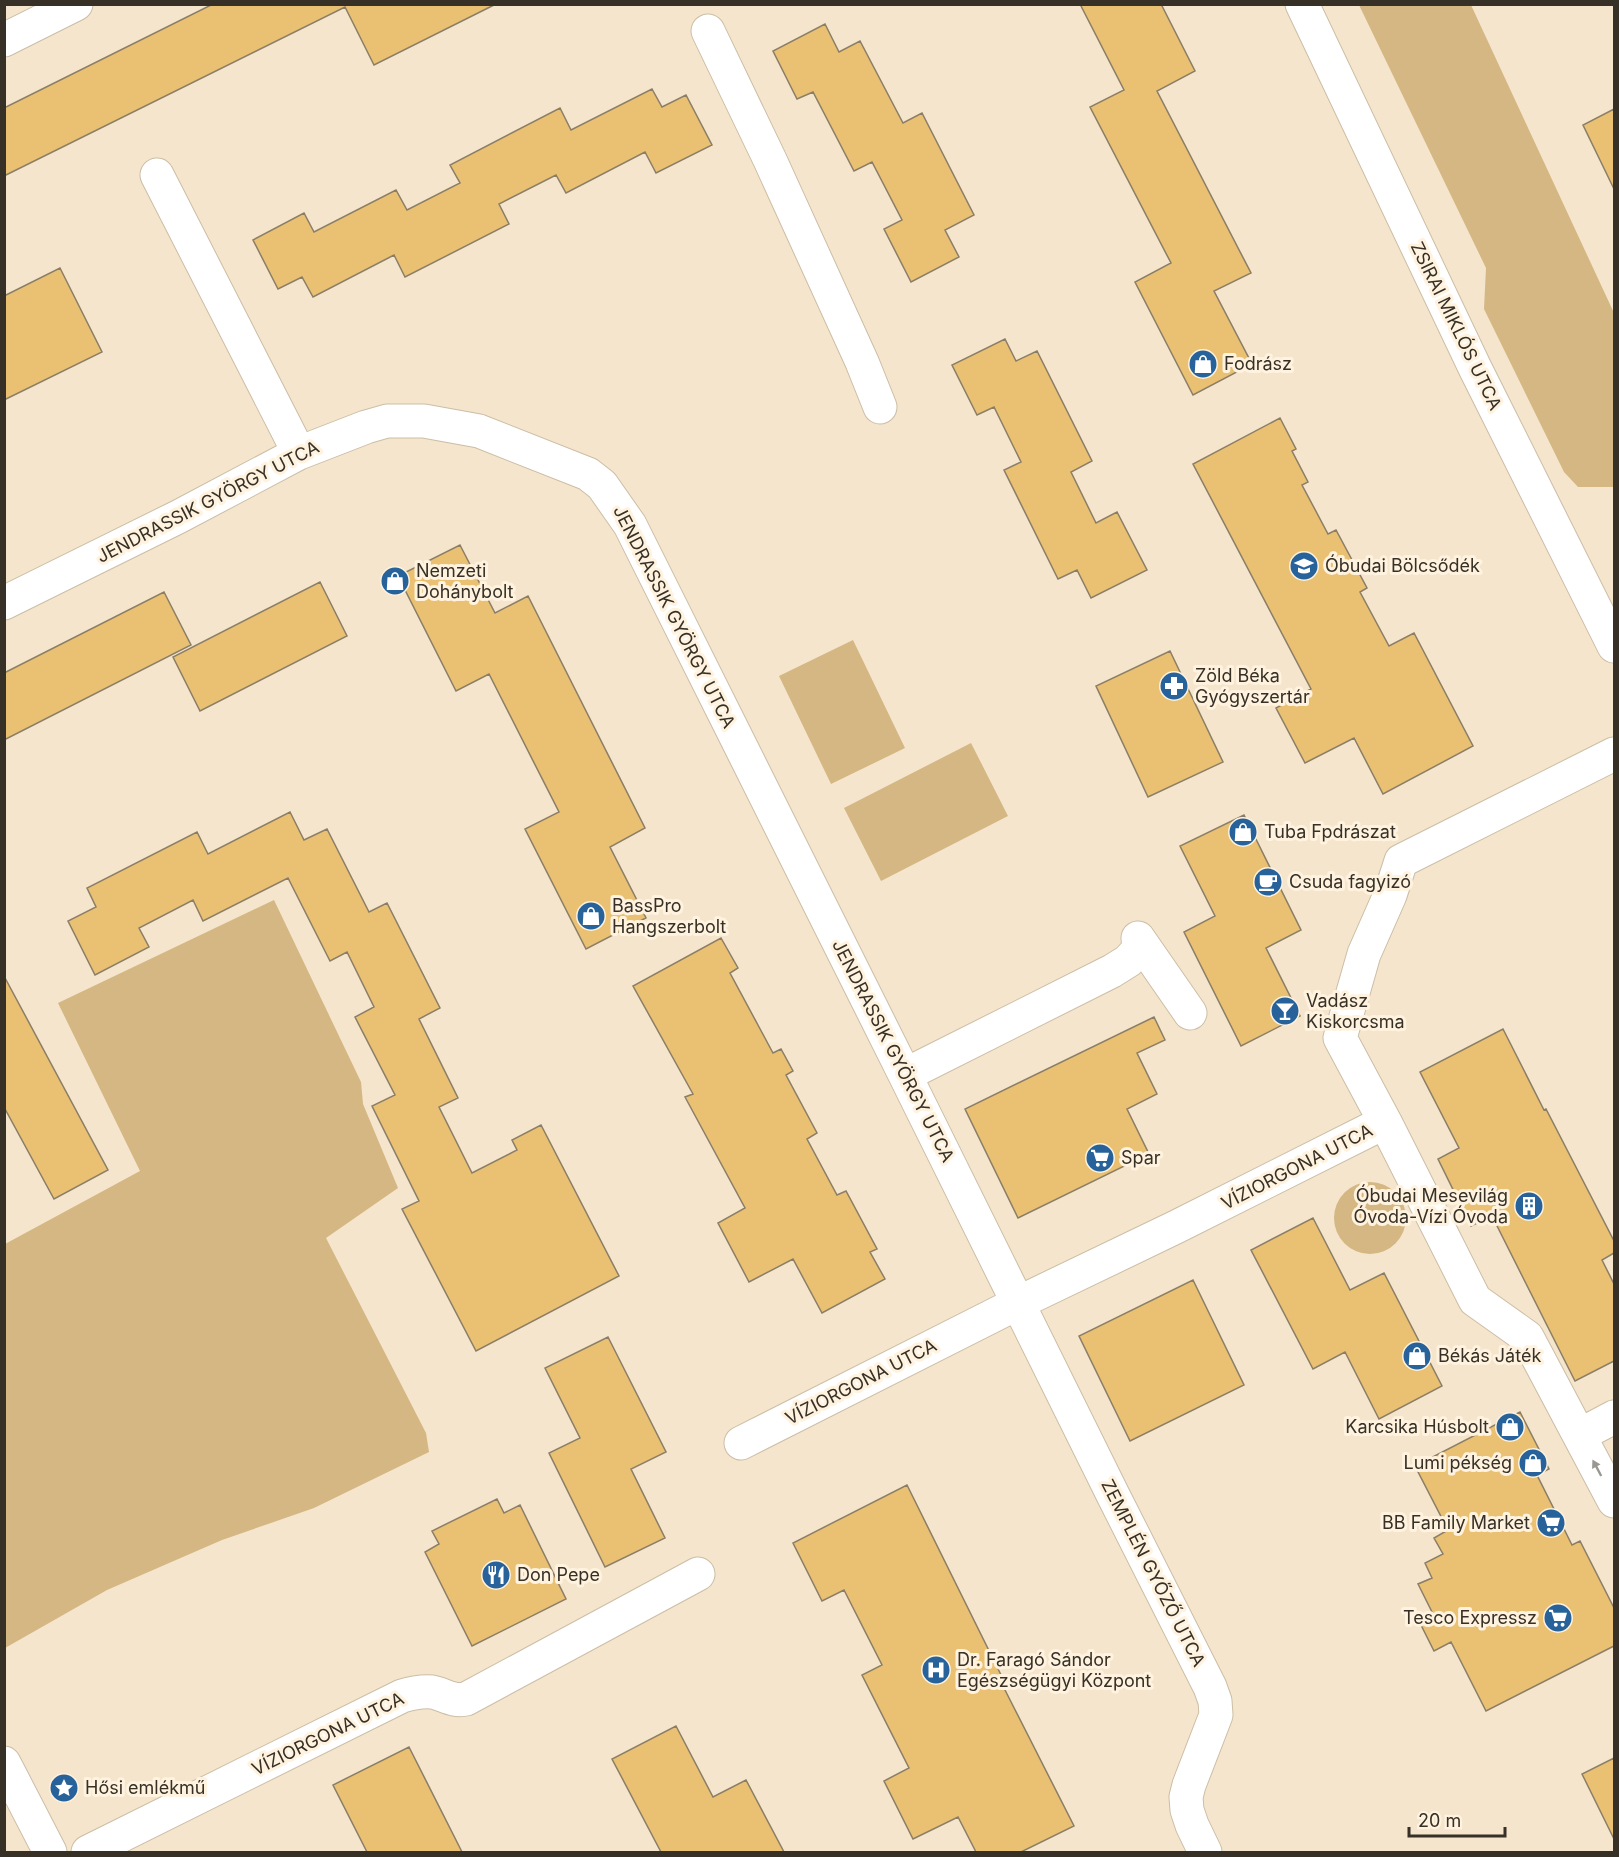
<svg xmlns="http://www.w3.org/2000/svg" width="1619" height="1857" font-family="Inter,sans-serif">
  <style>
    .green { fill: #d4b783 }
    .building { fill: #eac072; stroke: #8b7e67; stroke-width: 1.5 }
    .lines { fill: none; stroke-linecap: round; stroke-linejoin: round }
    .minor-casing { stroke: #ccbea6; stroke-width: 35 }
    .minor { stroke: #fff; stroke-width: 33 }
    .oneway { fill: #9a9892 }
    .labels { text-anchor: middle; stroke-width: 6; stroke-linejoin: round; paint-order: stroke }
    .street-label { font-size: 18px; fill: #363026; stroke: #fff3df }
    .poi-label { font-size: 18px; fill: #363026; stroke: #fff3df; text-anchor: start }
  </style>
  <rect width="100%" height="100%" fill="#f4e5cc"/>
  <path class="green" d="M1359,5H1471L1614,313V487H1578L1564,472L1484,309L1486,268Z
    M853,640L905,748L831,784L779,676Z
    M971,743L1008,816L881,881L844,808Z
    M274,900L361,1082L363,1104L398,1188L326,1238L426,1433L429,1452L314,1508L222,1540L107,1590L5,1648V1244L140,1171L58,1003Z
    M1334 1218a36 36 0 1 1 72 0a36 36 0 1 1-72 0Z"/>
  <path class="building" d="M213,4H496L374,65L345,7L4,176V108Z
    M1080,4H1161L1195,71L1157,91L1251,273L1214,291L1252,364L1193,395L1135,282L1171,263L1090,107L1124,90Z
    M825,24L839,52L860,41L903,123L922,113L974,215L945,230L959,257L911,282L884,229L902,220L872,162L854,171L813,92L797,99L773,51Z
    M652,89L662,107L686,95L712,145L656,173L645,152L566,193L556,175L499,204L509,224L405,277L394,255L313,297L302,277L278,289L253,240L304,213L314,232L396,190L407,210L460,183L450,165L560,108L571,130Z
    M1614,109V189L1583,125Z
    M60,268L102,352L4,400V296Z
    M1005,339L1016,361L1037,351L1092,461L1071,472L1096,523L1117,512L1147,570L1091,598L1077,570L1058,579L1004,470L1021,462L994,407L977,415L952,365Z
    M1280,418L1296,449L1292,451L1308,482L1302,485L1328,534L1336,530L1367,588L1360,592L1389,646L1414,633L1473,746L1383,794L1354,738L1305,763L1276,708L1311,689L1193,464Z
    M460,545L495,613L528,596L645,828L610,847L646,918L586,949L525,829L559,812L489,674L456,691L398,576Z
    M320,582L347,636L200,711L173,657Z
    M164,592L191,645L4,740V673Z
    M1170,651L1223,762L1148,797L1096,686Z
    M290,812L304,840L327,829L369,912L387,903L440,1008L419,1019L458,1098L439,1107L472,1173L517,1150L512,1140L541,1125L619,1276L476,1351L402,1209L419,1201L372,1106L395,1095L355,1017L374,1007L347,952L330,961L288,878L203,921L193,900L139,928L149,947L95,975L68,921L96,907L87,888L197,832L208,854Z
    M1244,815L1301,930L1266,948L1300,1016L1241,1046L1184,932L1215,916L1180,846Z
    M721,938L738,968L730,973L773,1053L781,1049L793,1071L786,1075L817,1133L807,1139L837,1195L846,1191L877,1249L870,1252L885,1279L822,1313L793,1259L749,1282L718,1223L745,1208L685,1097L693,1094L633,986Z
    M4,976L108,1170L54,1199L4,1107Z
    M1154,1017L1165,1040L1137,1053L1157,1094L1127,1109L1149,1154L1018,1218L965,1109Z
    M1503,1029L1544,1110L1546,1109L1614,1241V1253L1602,1260L1614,1284V1361L1575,1381L1492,1216L1471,1226L1438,1159L1459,1148L1420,1072Z
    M1313,1218L1350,1290L1384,1273L1442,1386L1379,1419L1345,1352L1313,1369L1251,1250Z
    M1193,1280L1244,1385L1130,1441L1079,1336Z
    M608,1337L666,1452L631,1469L665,1538L605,1567L549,1453L580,1438L545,1368Z
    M1520,1412L1549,1469L1537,1475L1572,1545L1580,1541L1614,1608V1646L1486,1711L1451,1642L1434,1651L1420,1623L1434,1616L1418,1584L1432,1578L1425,1563L1443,1554L1434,1538L1448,1530L1415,1466Z
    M907,1485L1007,1687L1004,1688L1074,1826L1021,1852H976L958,1817L913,1839L884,1781L909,1768L862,1675L882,1665L844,1590L822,1601L793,1543Z
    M497,1499L504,1513L520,1505L566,1599L472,1646L425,1552L439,1544L432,1531Z
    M676,1726L713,1797L746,1780L784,1852H661L612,1759Z
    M409,1747L462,1852H367L333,1785Z
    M1614,1758V1839L1582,1774Z"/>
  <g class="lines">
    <g class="minor-casing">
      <path id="minor" d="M1302,4L1475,368L1614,646
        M708,31L770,160L862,362L880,407
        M4,40L76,4
        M157,175L299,453
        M4,603L178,517L299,453L366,427L387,421H424L479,431L588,474L602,485L630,525L905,1075L1113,1495L1210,1687L1215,1701L1216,1715L1189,1785L1186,1797L1187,1810L1192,1825L1205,1852
        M1614,754L1401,861L1390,895L1364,954L1340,1038L1385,1122L1475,1300L1527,1337L1614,1501
        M1138,938L1190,1013
        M905,1075L1112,971L1128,961L1139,949L1138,938
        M1580,1435L1614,1417
        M741,1443L1018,1303L1176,1227L1385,1122
        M4,1763L50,1852
        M88,1852L402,1696C412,1693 422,1691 432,1692C444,1694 452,1702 466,1699L698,1574"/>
    </g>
    <use href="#minor" class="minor"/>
  </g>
  <defs><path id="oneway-solid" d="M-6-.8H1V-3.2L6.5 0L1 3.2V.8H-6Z" transform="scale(1.5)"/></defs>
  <use class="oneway" href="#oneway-solid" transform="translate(1597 1468) rotate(-118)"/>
  <defs>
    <g id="shop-disc" transform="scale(1.5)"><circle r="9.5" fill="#27629a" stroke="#fff3df"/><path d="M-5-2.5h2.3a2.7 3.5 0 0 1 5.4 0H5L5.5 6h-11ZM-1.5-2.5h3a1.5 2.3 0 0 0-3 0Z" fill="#fff"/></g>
    <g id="school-disc" transform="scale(1.5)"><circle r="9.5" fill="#27629a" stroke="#fff3df"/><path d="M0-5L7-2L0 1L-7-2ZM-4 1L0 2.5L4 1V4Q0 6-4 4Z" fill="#fff"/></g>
    <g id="pharmacy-disc" transform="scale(1.5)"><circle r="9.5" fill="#27629a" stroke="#fff3df"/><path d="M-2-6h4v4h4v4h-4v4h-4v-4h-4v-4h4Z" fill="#fff"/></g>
    <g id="cafe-disc" transform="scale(1.5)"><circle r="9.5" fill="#27629a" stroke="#fff3df"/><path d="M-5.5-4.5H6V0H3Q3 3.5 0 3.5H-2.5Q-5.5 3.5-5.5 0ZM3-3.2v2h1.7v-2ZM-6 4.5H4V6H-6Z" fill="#fff"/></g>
    <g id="bar-disc" transform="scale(1.5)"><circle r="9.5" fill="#27629a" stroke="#fff3df"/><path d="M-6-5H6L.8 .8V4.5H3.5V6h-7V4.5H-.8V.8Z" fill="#fff"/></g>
    <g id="supermarket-disc" transform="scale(1.5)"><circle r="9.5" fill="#27629a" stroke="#fff3df"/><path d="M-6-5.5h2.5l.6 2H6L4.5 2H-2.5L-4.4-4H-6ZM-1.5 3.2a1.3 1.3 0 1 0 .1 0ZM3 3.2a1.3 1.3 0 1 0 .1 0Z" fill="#fff"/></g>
    <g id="building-disc" transform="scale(1.5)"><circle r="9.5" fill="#27629a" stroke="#fff3df"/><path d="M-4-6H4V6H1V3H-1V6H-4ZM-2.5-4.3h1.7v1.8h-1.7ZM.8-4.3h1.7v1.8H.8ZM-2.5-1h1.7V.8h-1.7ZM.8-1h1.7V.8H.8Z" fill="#fff"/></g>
    <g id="restaurant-disc" transform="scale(1.5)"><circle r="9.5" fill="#27629a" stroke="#fff3df"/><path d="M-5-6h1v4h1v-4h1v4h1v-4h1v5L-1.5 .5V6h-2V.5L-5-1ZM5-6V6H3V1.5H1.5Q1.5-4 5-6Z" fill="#fff"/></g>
    <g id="hospital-disc" transform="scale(1.5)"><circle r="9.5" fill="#27629a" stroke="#fff3df"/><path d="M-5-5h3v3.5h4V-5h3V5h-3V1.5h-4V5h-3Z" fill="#fff"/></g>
    <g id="sight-disc" transform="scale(1.5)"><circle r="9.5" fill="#27629a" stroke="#fff3df"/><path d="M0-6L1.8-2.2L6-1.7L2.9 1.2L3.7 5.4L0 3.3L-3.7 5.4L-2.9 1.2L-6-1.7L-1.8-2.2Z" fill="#fff"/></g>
  </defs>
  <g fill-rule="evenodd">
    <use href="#shop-disc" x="1203" y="364"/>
    <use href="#school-disc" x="1304" y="566"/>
    <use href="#shop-disc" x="395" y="581"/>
    <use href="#pharmacy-disc" x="1174" y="686"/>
    <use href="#shop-disc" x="1243" y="832"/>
    <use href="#cafe-disc" x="1268" y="882"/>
    <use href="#shop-disc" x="591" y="916"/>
    <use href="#bar-disc" x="1285" y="1011"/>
    <use href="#supermarket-disc" x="1100" y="1158"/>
    <use href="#building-disc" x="1529" y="1206"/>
    <use href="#shop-disc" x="1417" y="1356"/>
    <use href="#shop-disc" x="1510" y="1427"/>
    <use href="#shop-disc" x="1533" y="1463"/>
    <use href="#supermarket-disc" x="1551" y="1523"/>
    <use href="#restaurant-disc" x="496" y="1575"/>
    <use href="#supermarket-disc" x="1558" y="1618"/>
    <use href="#hospital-disc" x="936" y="1670"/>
    <use href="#sight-disc" x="64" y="1788"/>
  </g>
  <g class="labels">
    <g class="street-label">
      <text transform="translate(1456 326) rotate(64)" y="6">ZSIRAI MIKLÓS UTCA</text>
      <text transform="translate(208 502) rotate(-27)" y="6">JENDRASSIK GYÖRGY UTCA</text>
      <text transform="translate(674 617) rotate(63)" y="6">JENDRASSIK GYÖRGY UTCA</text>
      <text transform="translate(893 1051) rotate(63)" y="6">JENDRASSIK GYÖRGY UTCA</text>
      <text transform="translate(1297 1167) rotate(-27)" y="6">VÍZIORGONA UTCA</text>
      <text transform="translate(861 1382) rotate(-27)" y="6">VÍZIORGONA UTCA</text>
      <text transform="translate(1153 1573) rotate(63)" y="6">ZEMPLÉN GYŐZŐ UTCA</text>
      <text transform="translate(328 1734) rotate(-26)" y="6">VÍZIORGONA UTCA</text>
    </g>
    <g class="poi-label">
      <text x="1224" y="370">Fodrász</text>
      <text x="1325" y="572">Óbudai Bölcsődék</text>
      <text x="416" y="577">Nemzeti<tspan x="416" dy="21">Dohánybolt</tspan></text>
      <text x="1195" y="682">Zöld Béka<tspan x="1195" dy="21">Gyógyszertár</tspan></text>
      <text x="1264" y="838">Tuba Fpdrászat</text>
      <text x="1289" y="888">Csuda fagyizó</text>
      <text x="612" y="912">BassPro<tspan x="612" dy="21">Hangszerbolt</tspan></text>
      <text x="1306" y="1007">Vadász<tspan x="1306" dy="21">Kiskorcsma</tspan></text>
      <text x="1121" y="1164">Spar</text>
      <text x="1508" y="1202" text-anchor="end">Óbudai Mesevilág<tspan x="1508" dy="21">Óvoda-Vízi Óvoda</tspan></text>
      <text x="1438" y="1362">Békás Játék</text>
      <text x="1489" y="1433" text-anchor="end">Karcsika Húsbolt</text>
      <text x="1512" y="1469" text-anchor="end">Lumi pékség</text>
      <text x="1530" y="1529" text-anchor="end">BB Family Market</text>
      <text x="517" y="1581">Don Pepe</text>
      <text x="1537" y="1624" text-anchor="end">Tesco Expressz</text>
      <text x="957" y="1666">Dr. Faragó Sándor<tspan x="957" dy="21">Egészségügyi Központ</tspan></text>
      <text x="85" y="1794">Hősi emlékmű</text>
    </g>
  </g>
  <rect width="1619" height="1857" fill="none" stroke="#363026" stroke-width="12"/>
  <path d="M1409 1827v9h96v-9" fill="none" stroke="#363026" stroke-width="3"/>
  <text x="1418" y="1827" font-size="18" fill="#363026" stroke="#fff3df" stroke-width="4.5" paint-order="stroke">20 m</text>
</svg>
